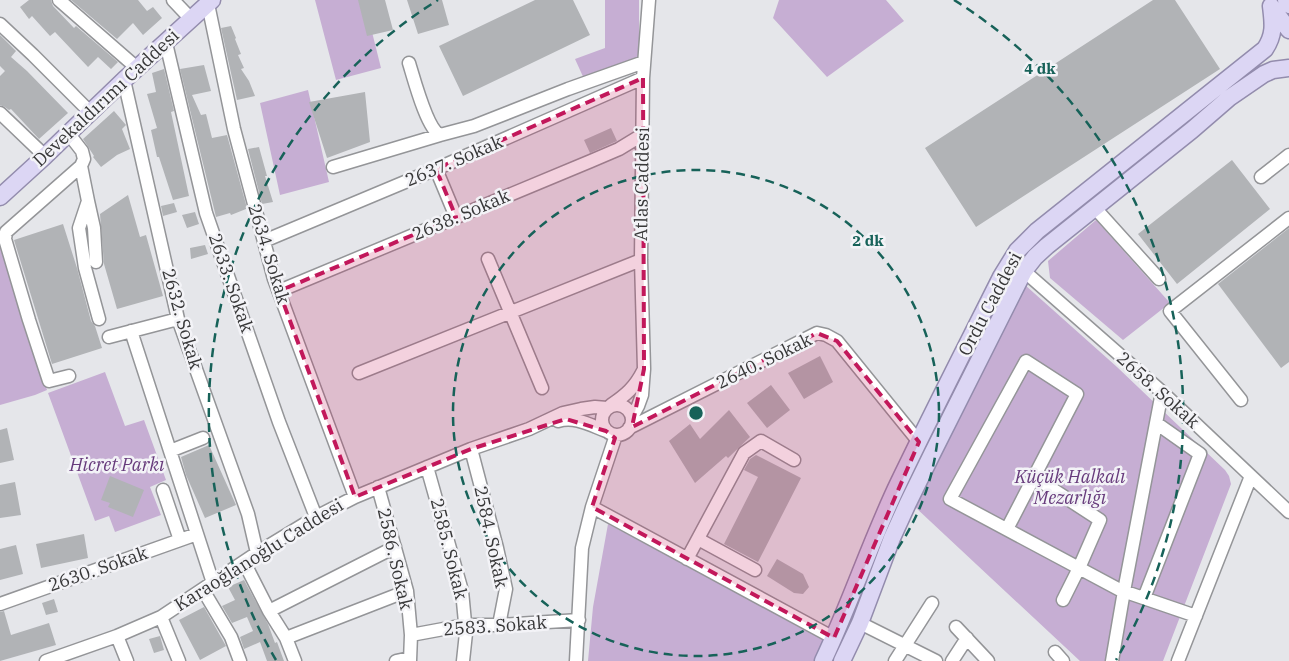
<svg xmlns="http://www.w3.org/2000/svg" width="1289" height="661" font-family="'IBM Plex Serif',serif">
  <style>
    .green { fill: #c6aed3 }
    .building { fill: #b1b3b6 }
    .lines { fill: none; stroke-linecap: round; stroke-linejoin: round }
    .minor-casing { stroke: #949598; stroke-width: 15 }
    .major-casing { stroke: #938cad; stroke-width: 19 }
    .minor { stroke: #fff; stroke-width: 12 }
    .major { stroke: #dcd6f4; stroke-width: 16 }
    .marked { fill: #c2185b; fill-opacity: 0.2; stroke: #c2185b; stroke-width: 4; stroke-dasharray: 10 6; stroke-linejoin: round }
    .ring { fill: none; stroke: #176259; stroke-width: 2.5; stroke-dasharray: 9 6 }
    .labels { text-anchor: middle; stroke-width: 5; stroke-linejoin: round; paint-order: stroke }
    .street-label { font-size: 18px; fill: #373738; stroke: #f3f3f7 }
    .park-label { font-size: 18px; font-style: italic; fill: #673b7c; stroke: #f3f3f7 }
    .centre { fill: #176259; stroke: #f3f3f7; stroke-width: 2.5 }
    .ring-label { font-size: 15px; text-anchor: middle; font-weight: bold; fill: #176259; stroke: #f3f3f7; stroke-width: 5; stroke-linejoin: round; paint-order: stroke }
  </style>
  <rect width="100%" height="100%" fill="#e5e6ea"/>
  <path class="green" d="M315,0H364L381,68L336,80Z
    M605,0H639V58L585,81L575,59L605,48Z
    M779,0H886L904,21L827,77L773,18Z
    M308,90L329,182L280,195L260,103Z
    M1096,220L1170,303L1123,340L1050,278L1048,261Z
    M0,234L47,390L35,395L0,405Z
    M1025,285L1117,367L1225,470L1229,476L1231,484L1163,661H1080L915,507Z
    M105,372L125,426L144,420L166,480L150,487L161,515L115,532L109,516L95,521L48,393Z
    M608,524L826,639L815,661H588L593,607Z"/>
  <path class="building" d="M29,0H51L53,6L74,28L76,26L118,62L111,69L98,57L88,67L55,32L50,36L32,16L29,19L20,7Z
    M71,0H138L147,11L153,7L162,18L143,35L133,23L117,39Z
    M358,0H385L393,30L367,36Z
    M407,0H442L449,25L418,34Z
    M535,0H573L590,35L463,96L439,46Z
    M1153,0H1175L1220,69L976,227L925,148Z
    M231,26L236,38L235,39L241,54L238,55L244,68L241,69L249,81L255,96L237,100L221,28Z
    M0,35L16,51L11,57L27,71L68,113L39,139L11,109L9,110L5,107L0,105V76L5,71L0,66Z
    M204,65L211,91L192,95L201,115L206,114L212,138L227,135L247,208L246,209L231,215L230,213L216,217L180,69Z
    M164,69L174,111L171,112L189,196L173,200L159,157H157L151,130L157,128L147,94L156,92L152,73Z
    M365,92L370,142L327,158L309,102Z
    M114,111L126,125L122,129L130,149L117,155L101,167L93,157L94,156L83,139Z
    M611,128L617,141L590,153L584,140Z
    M259,147L267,176H265L273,202L262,204L248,149Z
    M1232,160L1270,209L1177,284L1138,234Z
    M128,195L140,237L146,235L163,296L117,309L104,264L100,214Z
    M174,203L177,212L163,216L161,206Z
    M195,212L199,224L187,228L182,215Z
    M63,224L77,268L91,321L95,326L102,348L52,364L14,240Z
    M1289,228V362L1281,368L1218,284Z
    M205,245L208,254L191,259L190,248Z
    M820,356L833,382L804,399L788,373Z
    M771,385L790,410L767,428L747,403Z
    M729,410L750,437L728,458L726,456L695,483L669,441L690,424L700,439Z
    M7,428L14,460L0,463V430Z
    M209,445L236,505L205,518L186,475L181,457Z
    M756,455L801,478L758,562L724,544L758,477L744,470L750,459Z
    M110,476L144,490L133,517L108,507L110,503L101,500Z
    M15,482L21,515L0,518V485Z
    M84,534L88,558L41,568L36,544Z
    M16,545L23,574L0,580V549Z
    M777,559L803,574L809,587L803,594L794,593L767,576Z
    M244,580L268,624L275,643L277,642L284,661H267L260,642L244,649L240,637L253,631L247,617L232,623L222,606L235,600L228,587Z
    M54,599L58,612L46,615L42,603Z
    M204,607L226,646L200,660L179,620Z
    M4,611L11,635L49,623L56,645L0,661V612Z
    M160,636L164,650L154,653L149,639Z"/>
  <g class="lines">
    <g class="minor-casing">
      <path id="minor" d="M59,0L137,68
        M173,0L191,19
        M208,4L234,129L274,279L355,497
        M0,24L33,55L90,112
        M166,43L206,213L279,422L316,517
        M409,63C414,79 427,129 440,135L474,126L568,89L644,62
        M124,80L178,319L248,514L257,553
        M0,113L45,156
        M68,133L82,151L84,159L81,166L6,232L5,239L29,320L49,381L69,376
        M81,166L88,201L79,228L85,268L99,319
        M333,167L440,135
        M436,169L456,217
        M1261,177L1289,155
        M88,201L94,228L96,262
        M1095,208L1159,279
        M264,241L436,169L643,78
        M488,259L542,388
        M1024,271L1162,392L1289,512
        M279,291L591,161L619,149L642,135
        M131,331L213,583
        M109,337L178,319
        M359,373L641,260
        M1241,400L1170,311L1289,218
        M602 420a15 15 0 1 1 30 0a15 15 0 1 1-30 0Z
        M611,405C626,395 635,387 643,371
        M632,417L638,406L642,395L644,369L641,260L643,78L649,0
        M558,421C575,416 590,425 606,431
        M629,428L817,333L826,335L837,341L919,442
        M471,449L497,548L506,589L499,625
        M170,451L203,438
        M427,467L462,591L466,633L463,661
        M1034,477L1100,520L1079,568L1063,600
        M378,487L407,591L411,635L410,661
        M163,490L180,540
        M592,507L834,638
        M1007,529L1077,394L1026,361L950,499L1120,590L1196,616
        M698,539L755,570
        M687,559L744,453L761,441L794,460
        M244,562L269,611L286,638L295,661
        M203,590L231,637L240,661
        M1144,598L1200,454L1156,423
        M0,604L197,534
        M269,611L395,547
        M161,617L179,661
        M860,623L936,661
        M956,627L988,661
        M411,635L465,625H499L579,620
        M117,636L127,661
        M286,638L407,591
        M1055,652L1063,661
        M46,661L117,636L161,617L257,553L316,517L355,497L471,449L529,429L563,413L581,409L595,407L607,408
        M396,661L410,658
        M576,661L582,548L592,507L616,435
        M895,661L932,603
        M952,661L967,638
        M1112,661L1124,591L1162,392
        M1178,661L1251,476"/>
    </g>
    <g class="major-casing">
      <path id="major" d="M1286,0L1289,5
        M1271,6L1289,30
        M0,197L45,156L124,80L212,0
        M823,661C851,602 871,540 899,482C932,413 967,345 1001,277L1017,251L1037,231L1265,49C1275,34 1273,23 1271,6
        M842,661L860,623L892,538L908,503L932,454L1024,271L1035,257L1047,246L1192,130L1229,98L1264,74L1273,70L1289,68"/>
    </g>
    <use href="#minor" class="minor"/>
    <use href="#major" class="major"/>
  </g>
  <path class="marked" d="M643,78L644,369L632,427L817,333L837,341L919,442L834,638L592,507L615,438L606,431L566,419L471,449L355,497L279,291L456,217L436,169Z"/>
  <g class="ring">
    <circle cx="696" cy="413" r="243"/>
    <path d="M276 660A487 487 0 0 1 438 0M954 0A487 487 0 0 1 1116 660"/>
  </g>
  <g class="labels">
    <g class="street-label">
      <text transform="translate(106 98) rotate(-43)" y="6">Devekaldırımı Caddesi</text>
      <text transform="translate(454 161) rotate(-23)" y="6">2637. Sokak</text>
      <text transform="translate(642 184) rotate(-89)" y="6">Atlas Caddesi</text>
      <text transform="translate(461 215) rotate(-23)" y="6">2638. Sokak</text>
      <text transform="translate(269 254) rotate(73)" y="6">2634. Sokak</text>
      <text transform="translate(231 283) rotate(71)" y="6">2633. Sokak</text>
      <text transform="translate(990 304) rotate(-62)" y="6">Ordu Caddesi</text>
      <text transform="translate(182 319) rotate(74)" y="6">2632. Sokak</text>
      <text transform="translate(764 361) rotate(-26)" y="6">2640. Sokak</text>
      <text transform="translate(1158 390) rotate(42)" y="6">2658. Sokak</text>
      <text transform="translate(491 537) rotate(78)" y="6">2584. Sokak</text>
      <text transform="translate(449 549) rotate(76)" y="6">2585. Sokak</text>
      <text transform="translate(259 555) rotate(-32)" y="6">Karaoğlanoğlu Caddesi</text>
      <text transform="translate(395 559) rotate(77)" y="6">2586. Sokak</text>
      <text transform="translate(98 569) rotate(-19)" y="6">2630. Sokak</text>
      <text transform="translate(495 626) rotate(-4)" y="6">2583. Sokak</text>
    </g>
    <g class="park-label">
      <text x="117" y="471">Hicret Parkı</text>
      <text x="1070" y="483">Küçük Halkalı<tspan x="1070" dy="21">Mezarlığı</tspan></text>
    </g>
  </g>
  <circle cx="696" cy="413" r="8" class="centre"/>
  <g class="ring-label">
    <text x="1040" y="74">4 dk</text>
    <text x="868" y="246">2 dk</text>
  </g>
</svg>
